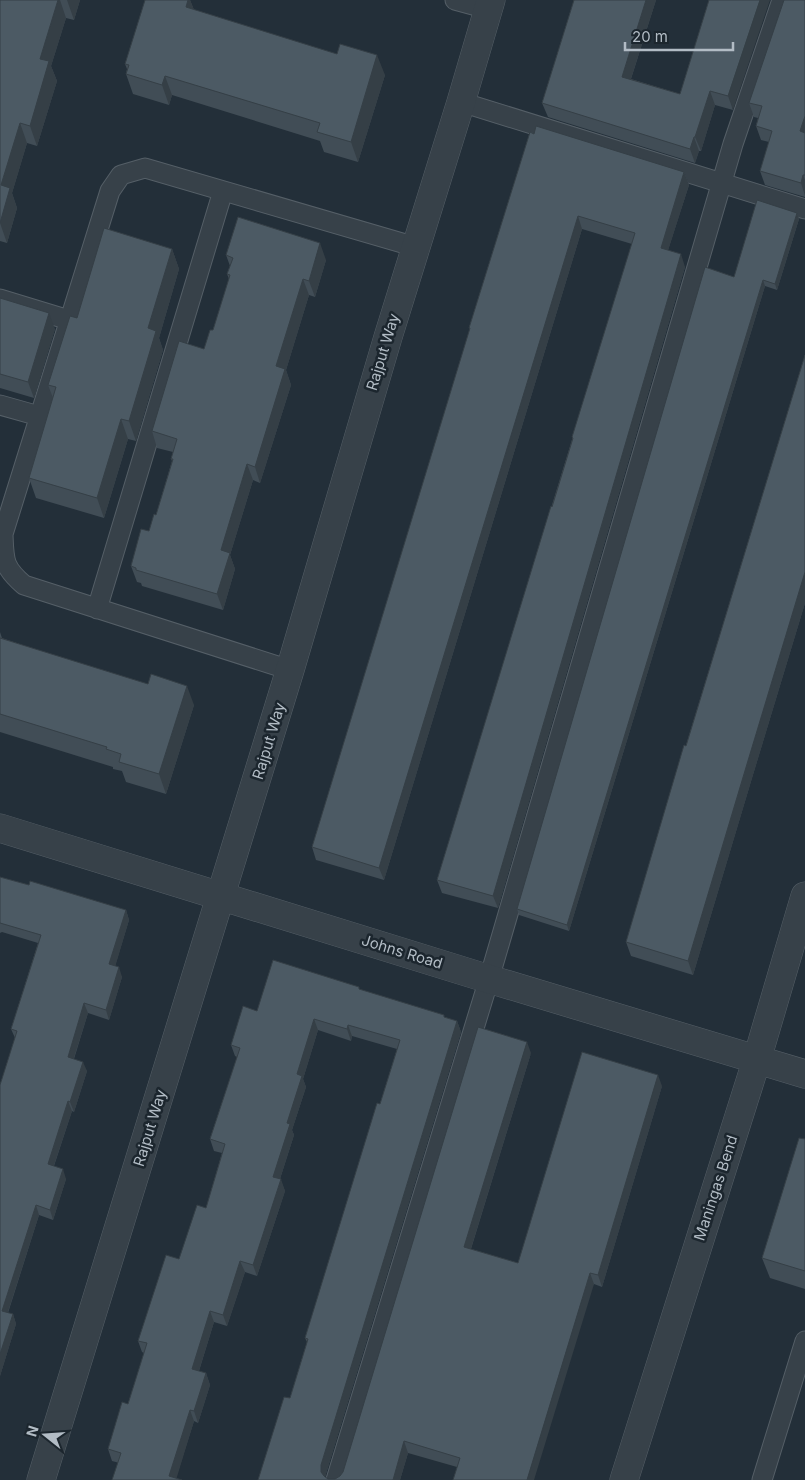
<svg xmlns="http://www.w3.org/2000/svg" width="805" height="1480" font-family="Inter,sans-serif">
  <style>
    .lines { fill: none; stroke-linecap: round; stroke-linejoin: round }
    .service-casing { stroke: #555f67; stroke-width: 21 }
    .minor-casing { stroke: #555f67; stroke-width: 29 }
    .service { stroke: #374149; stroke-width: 19 }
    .minor { stroke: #374149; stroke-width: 28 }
    .wall { fill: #414d56 }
    .shaded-wall { fill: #353f46 }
    .building { fill: #4c5a64; stroke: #353f46 }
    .labels { text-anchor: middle; stroke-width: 5; stroke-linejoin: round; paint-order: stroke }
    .street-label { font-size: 15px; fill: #b2bcc5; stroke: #1c262e }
  </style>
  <rect width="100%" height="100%" fill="#232f39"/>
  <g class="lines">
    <g class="service-casing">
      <path id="service" d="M455,0L488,9
        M461,102L805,209
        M0,299L69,320
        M0,405L39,416
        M97,609L223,191
        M290,670L24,585C3,567 4,560 3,534L110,191L121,175L145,168L416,247
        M336,1480L489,979L733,144L782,0
        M762,1480L805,1341"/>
    </g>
    <g class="minor-casing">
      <path id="minor" d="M0,828L489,979L805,1074
        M41,1480L290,670L388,337L461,102L491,0
        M624,1480L757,1059L805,896"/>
    </g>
    <use href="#service" class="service"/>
    <use href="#minor" class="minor"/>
  </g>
  <path class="wall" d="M0,0H80L74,20L66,18L51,66L57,81L37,146L27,143L12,193L17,208L7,243L0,241Z
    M190,0L194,10L385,75L358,162L324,152L320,141L172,95L169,105L133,94L126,74L127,69L125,64Z
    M574,0H656L631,79L680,94L709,0L733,110L715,105L701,151H699L695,163L548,117L542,103Z
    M805,0V197L765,185L760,171L769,142L761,140L756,126L758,118L754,117L749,103Z
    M530,132L684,172L689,185L668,250L685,267L498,908L442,893L437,880L632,244L582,229L384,880L316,860L312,847L470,330L469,328Z
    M797,213L799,219L777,290L765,286L569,931L519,915L517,909L734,277Z
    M172,249L179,269L159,338L163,350L136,441L128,439L104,518L36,498L29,478L53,398L48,385L77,318Z
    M226,255L326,260L315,297L309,295L286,370L291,385L260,483L253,480L230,555L235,569L223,610L142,586L141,583L137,582L131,566L149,531L156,515L172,461L171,459L173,452L157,448L152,431L204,349L213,330L229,279L227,274L230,266Z
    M0,298L55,329L34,398L0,388Z
    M805,355V603L752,778L693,975L631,956L626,942Z
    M0,632L2,638L194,705L166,794L126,782L122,771L113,769V767L0,732Z
    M0,877L29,885L126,910L129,920L115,966L122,977L109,1020L88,1013L74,1059L87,1071L74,1112L72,1111L54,1166L66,1179L53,1220L39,1215L8,1313L13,1314L16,1324L0,1376V1085L15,1038L11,1029L38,943L2,932L0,933Z
    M360,990L457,1021L461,1032L325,1477L328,1479H335L340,1476L343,1472L531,1053L471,1249L518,1263L662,1086L602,1287L594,1284L457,1467L408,1453L400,1480H258L290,1398L307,1342L305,1338L380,1104L397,1049L352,1036L351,1041L318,1030L303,1079L306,1087L292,1130L294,1135L280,1179L285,1191L257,1276L245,1272L227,1326L214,1322L199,1371L206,1373L210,1385L198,1423L194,1421L176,1478L112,1461L108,1449L128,1404L144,1353L142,1352L138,1341L206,1208L222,1153L214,1151L210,1139L237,1057L235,1056L231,1045L257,1011Z
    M805,1139V1289L770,1278L762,1258Z"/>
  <path class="shaded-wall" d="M58,0H60L66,18L51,66L57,81L37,146L30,126L40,59Z
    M67,0H80L74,20Z
    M188,0H190L197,17L186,7Z
    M646,0H656L627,91L622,77Z
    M760,0H770L733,110L728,96Z
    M377,55L385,75L358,162L351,142Z
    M165,76L172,95L169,105L162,85Z
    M710,91L715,105L701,151L695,137Z
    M805,116V144L800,131Z
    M20,123L27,143L12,193L17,208L7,243L0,223L1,185Z
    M694,137L699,151L695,163L690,149Z
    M684,172L689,185L665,260L661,248Z
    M803,175L805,180V196L801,183Z
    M797,213L799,219L777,290L775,284Z
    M578,216L582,229L384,880L379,868Z
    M320,243L326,260L315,297L309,281Z
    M172,249L179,269L159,338L163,350L136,441L129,421L148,328Z
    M681,254L685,267L498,908L493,896Z
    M303,279L309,295L286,370L291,385L260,483L255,467L276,366Z
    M763,280L765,286L569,931L567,925Z
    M49,313L55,329L34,398L28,382Z
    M121,419L128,439L104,518L97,498Z
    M247,464L253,480L230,555L235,569L223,610L217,594L221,550Z
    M805,572V603L752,778L693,975L688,961L747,764Z
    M187,686L194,705L166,794L159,774Z
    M126,910L129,920L113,974L109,964Z
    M119,967L122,977L109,1020L106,1010Z
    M84,1003L88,1013L71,1067L68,1057Z
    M314,1019L318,1030L303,1079L306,1087L292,1130L294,1135L277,1188L273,1177L287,1123L297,1074Z
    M457,1021L461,1032L325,1477V1480L321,1472V1465Z
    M348,1025L352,1036L351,1041L347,1029Z
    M527,1042L531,1053L468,1258L464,1247Z
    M83,1062L87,1071L74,1112L70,1102Z
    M658,1075L662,1086L602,1287L598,1275Z
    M68,1101L72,1111L51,1174L48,1164Z
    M63,1169L66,1179L53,1220L50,1210Z
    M281,1179L285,1191L257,1276L253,1265Z
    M36,1205L39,1215L5,1321L2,1311Z
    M240,1261L245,1272L227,1326L223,1315Z
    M590,1273L594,1284L534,1480H527Z
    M210,1311L214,1322L196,1380L192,1369Z
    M13,1314L16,1324L0,1376V1354Z
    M206,1373L210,1385L198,1423L194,1411Z
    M190,1410L194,1421L176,1480L169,1476Z
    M404,1441L408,1453L400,1480H393Z"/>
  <path class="building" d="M0,0H58L40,59L49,61L30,126L20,123L1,185L10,188L0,223Z
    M145,0H188L186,7L337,54L340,44L377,55L351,142L317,132L320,123L165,76L162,85L126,74L129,65L125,64Z
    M574,0H646L622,77L680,94L709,0H760L728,96L710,91L695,137H694L690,149L542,103Z
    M784,0H805V116L800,131L805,133V175H803L801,183L760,171L772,131L756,126L762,106L749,103Z
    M536,126L684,172L661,248L681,254L493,896L437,880L551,506L552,507L573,438L572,437L635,233L578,216L379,868L312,847L470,328H469L530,132L534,134Z
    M757,200L797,213L775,284L763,280L567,925L517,909L705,267L734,277Z
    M238,217L320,243L309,281L303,279L276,366L285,369L255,467L247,464L221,550L230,553L217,594L136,570V568L131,566L141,529L149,531L154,514L156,515L173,459H171L177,439L152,431L179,341L204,349L210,330H213L230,275L227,274L233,258L226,255Z
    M104,228L172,249L148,328L156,331L129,421L121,419L97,498L29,478L56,387L48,385L70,316L77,318Z
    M0,298L49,313L28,382L0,374Z
    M805,355V572L747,764L688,961L626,942L684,745L686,746Z
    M0,638L148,684L151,674L187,686L159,774L119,762L121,754L106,749L107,747L0,714Z
    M0,877L29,885L30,881L126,910L109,964L119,967L106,1010L84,1003L68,1057L83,1062L70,1102L68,1101L48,1164L63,1169L50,1210L36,1205L2,1311L13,1314L0,1354V1085L17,1031L11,1029L41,935L0,923Z
    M273,960L359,987V989L444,1015V1017L457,1021L321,1465V1472L324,1476L328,1479H335L340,1476L343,1472L478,1027L527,1042L464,1247L518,1263L582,1052L658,1075L598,1275L590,1273L527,1480H453L460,1458L404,1441L393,1480H258L284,1397L290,1398L308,1339L305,1338L377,1103L380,1104L400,1040L348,1025L347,1029L314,1019L297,1074L302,1076L287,1123L290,1124L273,1177L281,1179L253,1265L240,1261L223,1315L210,1311L192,1369L206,1373L194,1411L190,1410L169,1476L182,1480H112L121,1453L108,1449L122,1402L128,1404L147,1343L138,1341L166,1255L179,1259L197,1205L206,1208L225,1144L210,1139L240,1048L231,1045L243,1006L257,1011Z
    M799,1138L805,1139V1271L762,1258Z"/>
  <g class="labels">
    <g class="street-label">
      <text transform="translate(383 352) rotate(-73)" y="5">Rajput Way</text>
      <text transform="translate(269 741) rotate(-73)" y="5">Rajput Way</text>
      <text transform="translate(402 952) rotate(17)" y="5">Johns Road</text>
      <text transform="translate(150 1128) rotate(-73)" y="5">Rajput Way</text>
      <text transform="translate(716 1188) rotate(-72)" y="5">Maningas Bend</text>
    </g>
  </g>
  <g transform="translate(45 1435) rotate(287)" stroke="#1c262e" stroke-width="4" paint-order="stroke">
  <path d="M0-4L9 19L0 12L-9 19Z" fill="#b2bcc5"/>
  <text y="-8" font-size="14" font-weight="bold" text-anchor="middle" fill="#b2bcc5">N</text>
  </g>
  <path d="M625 42v8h108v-8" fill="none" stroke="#b2bcc5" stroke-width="2.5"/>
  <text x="632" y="42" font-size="15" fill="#b2bcc5" stroke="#1c262e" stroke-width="4" paint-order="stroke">20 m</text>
</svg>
